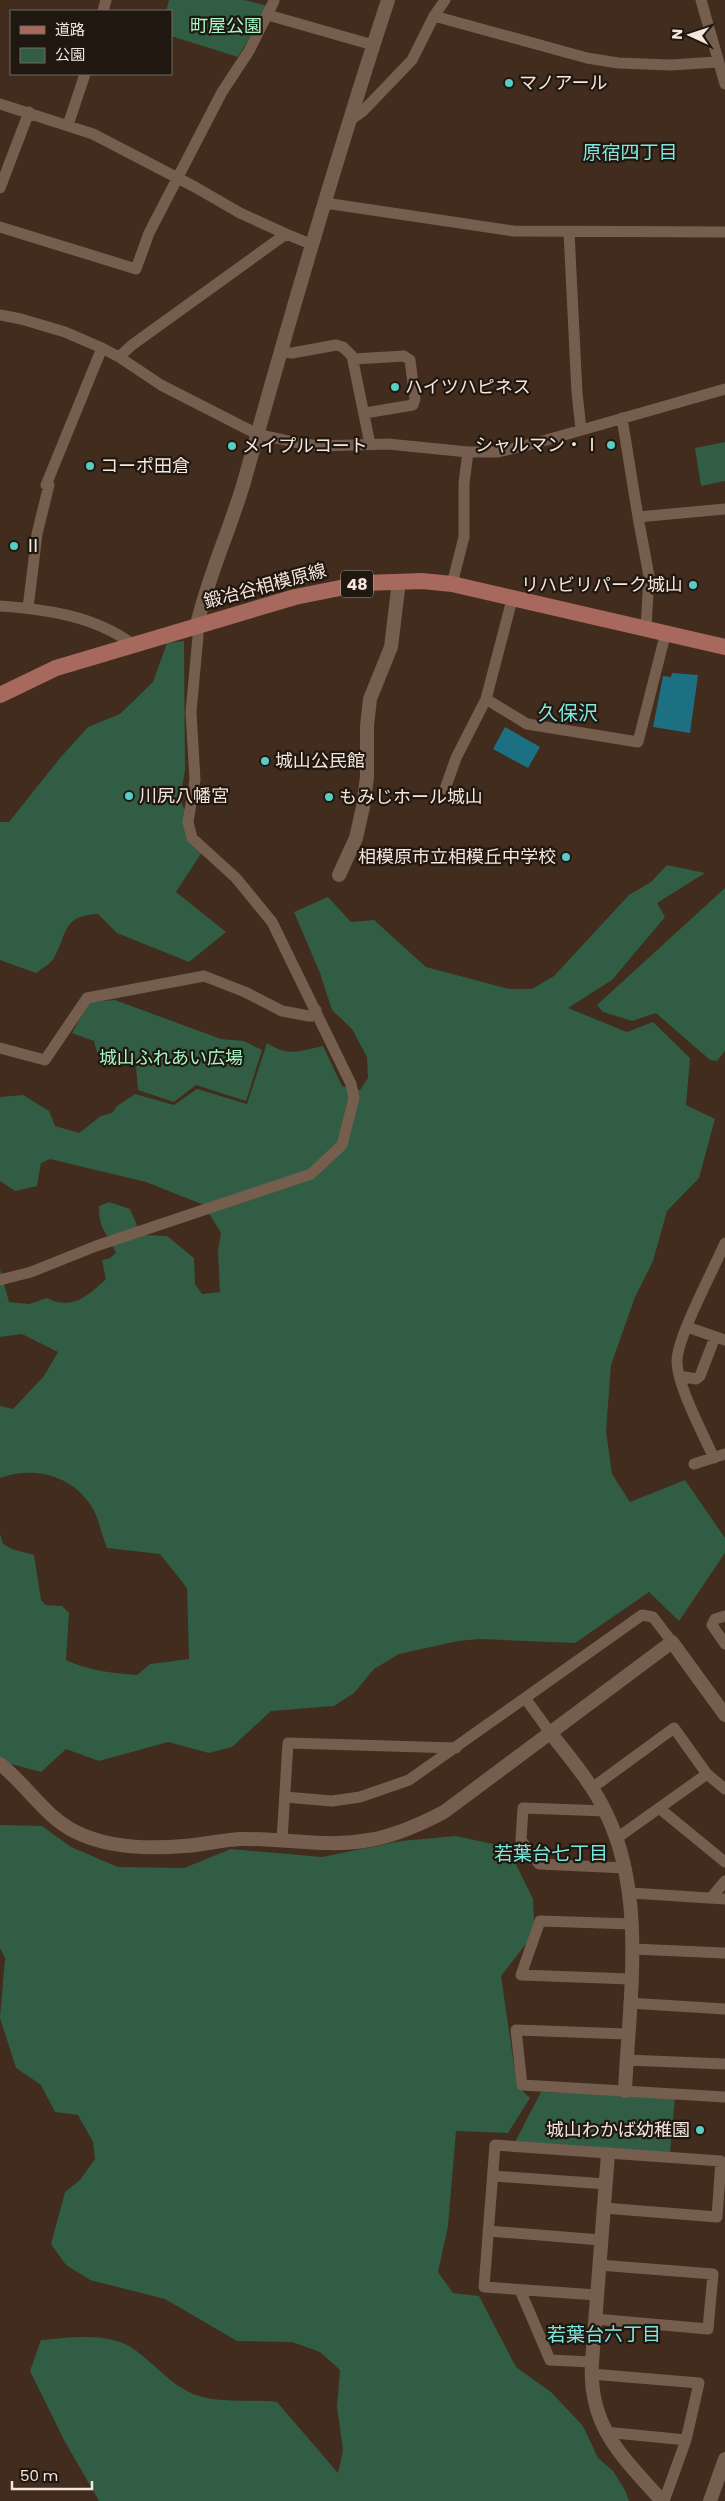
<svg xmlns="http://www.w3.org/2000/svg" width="725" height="2501" font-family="Poppins,'Noto Sans JP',sans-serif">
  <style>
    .green { fill: #305d43 }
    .water { fill: #1c7081 }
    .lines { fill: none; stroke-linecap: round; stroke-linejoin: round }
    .minor { stroke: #755e4d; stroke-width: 11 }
    .tertiary { stroke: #755e4d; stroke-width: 14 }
    .primary { stroke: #a7695d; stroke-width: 16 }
    .poi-dot { fill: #56cec4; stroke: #201710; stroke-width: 2 }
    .labels { text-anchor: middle; stroke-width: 4.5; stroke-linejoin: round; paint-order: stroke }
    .shield { fill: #201710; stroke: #b4a89f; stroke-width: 1 }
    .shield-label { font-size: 16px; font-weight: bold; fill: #f4e6dc }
    .park-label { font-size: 18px; fill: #a3f9c5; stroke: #201710 }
    .poi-label { font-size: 18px; fill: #f4e6dc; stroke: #201710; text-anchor: start }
    .street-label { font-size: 18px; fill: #f4e6dc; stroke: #201710 }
    .neighbourhood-label { font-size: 19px; fill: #7de7dd; stroke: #201710 }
    .quarter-label { font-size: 20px; fill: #7de7dd; stroke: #201710 }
  </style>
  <rect width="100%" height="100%" fill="#412c1d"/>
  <path class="green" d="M169,0H244L268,6L238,57L171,36V11H166Z
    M725,442V481L701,486L695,448Z
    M184,641L185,770L180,799L202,852L176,892L226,932L189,962L117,933L98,914C62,915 67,935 54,958C51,964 41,969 36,973L0,960V822H9L60,758L88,727L120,714L153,682L167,643Z
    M667,865L705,873L657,903L665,917L612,980L568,1008L627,1032L653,1022L690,1058L686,1105L715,1119L699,1178L667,1211L653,1261L635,1297L611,1365L606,1431L612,1474L630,1502L685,1480L725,1538V1553L679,1621L649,1592L575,1643L480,1639L458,1641L399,1654L374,1669L354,1693L334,1706L271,1711L232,1747L209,1753L168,1742L99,1761L66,1749L41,1772L0,1761V1534L3,1544L12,1549L34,1555L41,1600L46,1605L62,1606L69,1613L66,1660C90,1671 112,1673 137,1675L150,1664L189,1659L187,1588L160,1554L107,1548C101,1534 99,1517 90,1504C70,1475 33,1466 0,1478V1406L13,1409L44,1376L58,1352L22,1334L0,1337V1269L9,1302L29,1304L47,1298C72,1311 89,1295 106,1279L102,1260L110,1258L116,1253C107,1230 99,1232 99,1206L109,1202L130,1209L141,1235L167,1236L194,1258L195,1284L202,1294L220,1292L218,1251L221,1233L204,1205L146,1182L50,1159L41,1163L37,1186L15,1191L0,1181V1097L23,1095L49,1111L55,1126L79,1133L101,1116L112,1113L117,1106L135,1094L174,1105L197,1089L247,1104L267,1043C288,1057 300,1051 323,1046L342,1086L360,1090L368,1078L367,1057L352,1029L332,1010L320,973L294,912L328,897L351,922L374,920L426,967L509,989H532L554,976L629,895L651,882Z
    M725,888V1051L717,1061L710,1060L656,1013L632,1021L603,1012L597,1005Z
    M115,1000L221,1039L244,1041L262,1050L246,1101L196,1085L174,1102L138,1090L136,1066L97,1053L94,1041L72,1033L89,1002Z
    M0,1825L42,1826L71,1847L118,1867L184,1868L231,1849L322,1857L401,1841L456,1836L497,1845L510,1852L533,1899L534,1921L529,1940L501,1976L517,2086L530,2098L508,2133L456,2131L448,2226L438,2272L453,2293L479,2296L516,2367L551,2392L583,2426L598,2458L613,2471L625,2490L629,2501H99L64,2440L30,2371L41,2340C70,2338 109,2331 135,2350C155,2364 170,2384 193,2394C220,2404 250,2399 277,2402L338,2473L343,2450L337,2407L340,2370L320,2352L292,2342L237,2341L165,2299L90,2280L66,2265L51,2244L65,2192L80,2180L95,2159L93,2142L78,2115L55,2112L41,2085L16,2068L0,2018L5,1958L0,1948Z
    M541,2092L675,2097L670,2153L515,2142Z"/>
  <path class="water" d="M672,673L698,675L690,733L653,727L663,676L671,677Z
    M505,727L540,747L528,768L493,749Z"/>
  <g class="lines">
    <path class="minor" d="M701,0L725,84
      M103,11L106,0
      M268,15L373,45
      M434,16L445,0
      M0,104L93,134L195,187L240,213L286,234
      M349,121L363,111L412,60L434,16L587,58L618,63L671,65L717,62
      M68,125L85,74
      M0,188L29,112
      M325,203L513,231L725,232
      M0,227L136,269L149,233L222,92L249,51L274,1
      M569,232L577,393L581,429
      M0,315L21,319L65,332L102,348L119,357L161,385L257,434L298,443L319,446L388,444L468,452H498L543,441L725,389
      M281,352L292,353L336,345L343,347L352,356L370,444
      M119,357L132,345L286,234L313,245
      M354,359L404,356L410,360L415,399L413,405L365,413
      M622,418L638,517L725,509
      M46,485L102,348
      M638,517L649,576L646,628
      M452,584L464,537V483L468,452
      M513,596L486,699L527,724L638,742L666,632
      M0,606C45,609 95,616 132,644
      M28,608L37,534L49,485
      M445,789L456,758L486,699
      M0,1048L45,1060L87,998L204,976L245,992L282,1011L309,1016H314L316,1010
      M0,1280L31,1272L96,1246L311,1174L342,1145L354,1098L351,1084L272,922L236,878L192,838L188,822L195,780L191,712L198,636L197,625
      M687,1327L725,1340
      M680,1376L696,1379L700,1376L715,1337
      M714,1458C703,1434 677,1385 677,1361C677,1337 714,1269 725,1243
      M694,1464L725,1454
      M725,1616L715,1619L712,1625L725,1644
      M525,1698L549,1731
      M592,1788L674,1728L707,1774L725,1789
      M285,1797L332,1801L360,1797L409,1780L642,1615L653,1617L672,1642
      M659,1808L725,1862
      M606,1811L523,1808L521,1840L539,1864L626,1868
      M617,1838L707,1774
      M282,1840L288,1743L456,1748
      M631,1893L725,1899
      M711,1898L725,1881
      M632,1949L725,1953
      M630,1979L521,1975L540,1921L632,1924
      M629,2003L725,2009
      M627,2034L516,2030L522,2085L725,2097
      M626,2060L725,2064
      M493,2176L606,2184
      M488,2231L601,2240
      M520,2290L550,2360L592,2362
      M596,2295L484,2287L495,2145L721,2161L717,2217L604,2208
      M595,2319L708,2329L713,2274L599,2265
      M591,2374L699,2383L686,2440L664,2501
      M605,2432L686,2440"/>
    <path class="tertiary" d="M197,625C208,576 230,530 244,482C289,320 336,159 388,0
      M339,875L356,838L363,807L367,777V726L370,699L391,647L399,581
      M549,1731C569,1757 592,1783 606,1813C647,1897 629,2000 625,2091
      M0,1764C27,1785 45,1817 76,1832C108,1848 149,1849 184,1846C203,1845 221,1840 240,1839C283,1838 327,1848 369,1840C395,1836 421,1824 444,1812L672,1642L725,1715
      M608,2154L592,2362C588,2427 623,2457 662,2501
      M710,2501L725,2459"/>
    <path class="primary" d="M0,695L56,668L295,597L365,583L422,581L452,584L725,647"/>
  </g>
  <g class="poi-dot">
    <circle cx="509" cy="83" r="5"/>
    <circle cx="395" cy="387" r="5"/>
    <circle cx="611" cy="445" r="5"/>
    <circle cx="232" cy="446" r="5"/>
    <circle cx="90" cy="466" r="5"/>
    <circle cx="14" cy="546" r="5"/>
    <circle cx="693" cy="585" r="5"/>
    <circle cx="265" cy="761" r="5"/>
    <circle cx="129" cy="796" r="5"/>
    <circle cx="329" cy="797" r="5"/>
    <circle cx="566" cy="857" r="5"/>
    <circle cx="700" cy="2130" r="5"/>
  </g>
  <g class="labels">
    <rect class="shield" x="341" y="570.5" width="32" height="27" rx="4"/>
    <g class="shield-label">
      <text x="357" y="590">48</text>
    </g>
    <g class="park-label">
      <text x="226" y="32">町屋公園</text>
      <text x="171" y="1064">城山ふれあい広場</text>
    </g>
    <g class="poi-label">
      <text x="519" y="89">マノアール</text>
      <text x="405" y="393">ハイツハピネス</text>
      <text x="601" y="451" text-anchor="end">シャルマン・Ⅰ</text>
      <text x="242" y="452">メイプルコート</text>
      <text x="100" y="472">コーポ田倉</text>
      <text x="24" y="552">Ⅱ</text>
      <text x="683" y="591" text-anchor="end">リハビリパーク城山</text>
      <text x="275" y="767">城山公民館</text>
      <text x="139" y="802">川尻八幡宮</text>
      <text x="339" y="803">もみじホール城山</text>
      <text x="556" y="863" text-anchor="end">相模原市立相模丘中学校</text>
      <text x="690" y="2136" text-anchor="end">城山わかば幼稚園</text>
    </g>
    <g class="street-label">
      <text transform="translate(265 586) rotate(-15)" y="6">鍛冶谷相模原線</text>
    </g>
    <g class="neighbourhood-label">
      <text x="630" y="159">原宿四丁目</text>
      <text x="551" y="1860">若葉台七丁目</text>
      <text x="604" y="2341">若葉台六丁目</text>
    </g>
    <g class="quarter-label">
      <text x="568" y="720">久保沢</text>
    </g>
  </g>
  <rect x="10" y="10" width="162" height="65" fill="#201710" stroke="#756a62"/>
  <rect x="20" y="26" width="25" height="8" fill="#a7695d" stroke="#756a62"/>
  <text x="55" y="35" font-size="15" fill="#f4e6dc">道路</text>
  <rect x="20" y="48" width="25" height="15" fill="#305d43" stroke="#756a62"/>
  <text x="55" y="60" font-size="15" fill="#f4e6dc">公園</text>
  <g transform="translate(690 35) rotate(273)" stroke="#201710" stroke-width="4" paint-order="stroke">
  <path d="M0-4L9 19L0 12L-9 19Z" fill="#f4e6dc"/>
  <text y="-8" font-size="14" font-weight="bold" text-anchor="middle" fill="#f4e6dc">N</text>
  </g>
  <path d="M12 2481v8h80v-8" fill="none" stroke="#f4e6dc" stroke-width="2.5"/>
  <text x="20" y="2481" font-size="15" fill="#f4e6dc" stroke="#201710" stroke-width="4" paint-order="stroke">50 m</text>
</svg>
